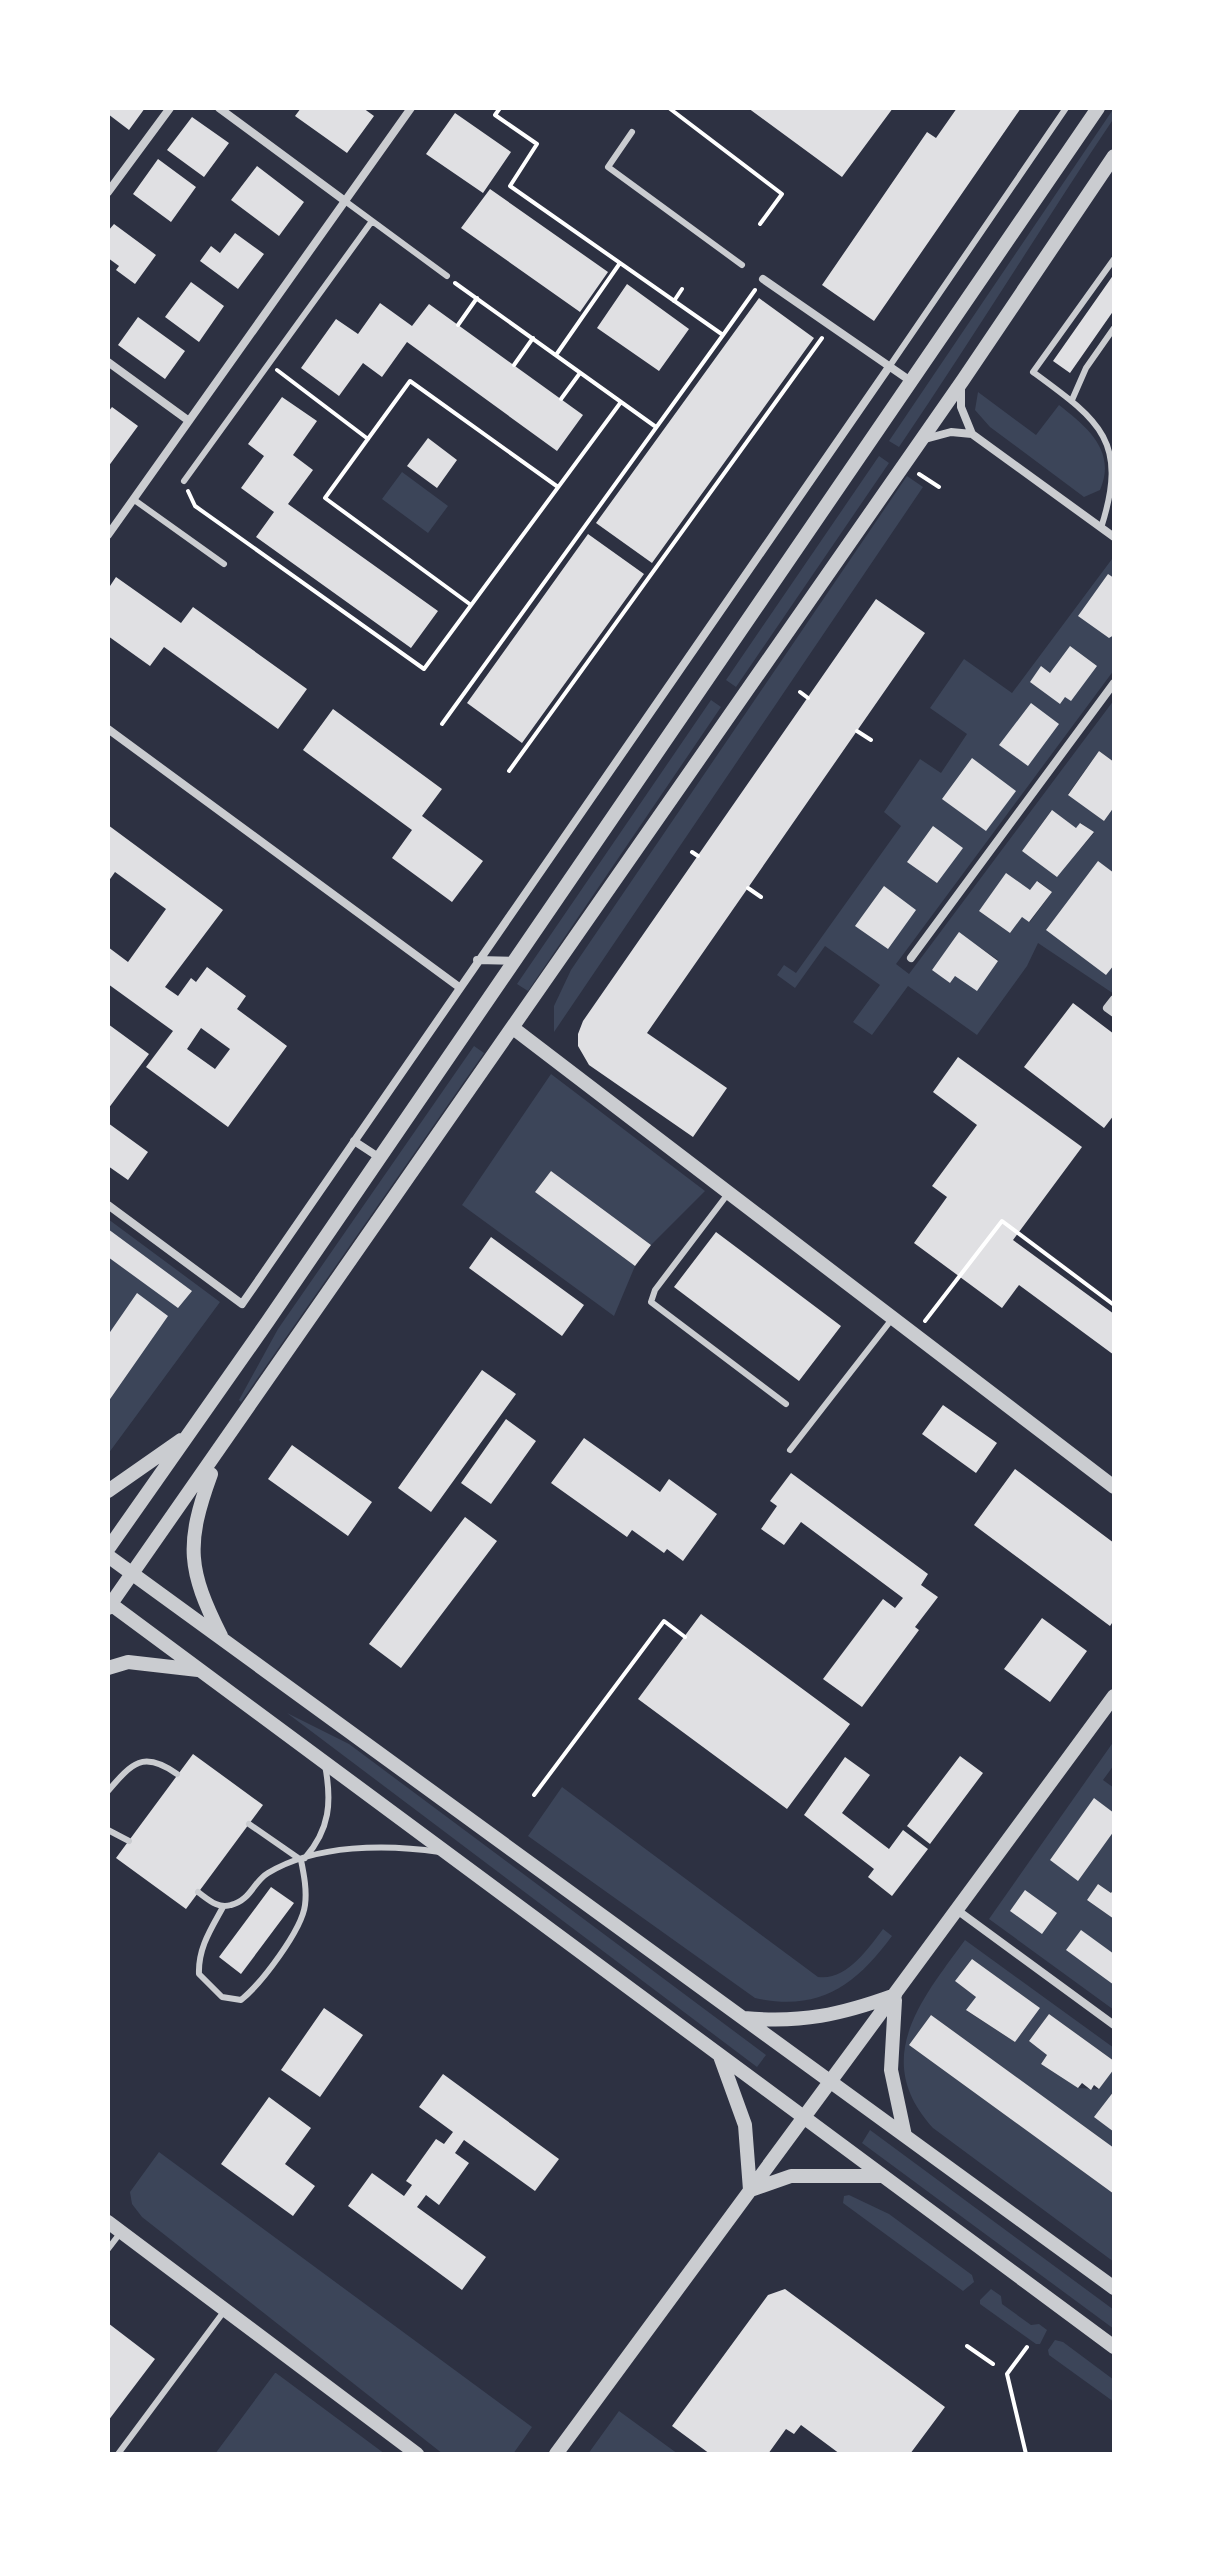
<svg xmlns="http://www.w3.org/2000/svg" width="1222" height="2562" font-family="Ubuntu,sans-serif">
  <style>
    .green { fill: #3c4559; fill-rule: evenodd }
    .building { fill: #e0e0e3; fill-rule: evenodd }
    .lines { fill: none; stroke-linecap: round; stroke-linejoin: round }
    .path { stroke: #fff; stroke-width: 4 }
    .service { stroke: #caccd0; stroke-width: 6 }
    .minor { stroke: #caccd0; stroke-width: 8 }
    .tertiary { stroke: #caccd0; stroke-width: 14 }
  </style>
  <rect width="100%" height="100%" fill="#2d3142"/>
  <path class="green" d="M1114,108V118C1041,227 973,338 899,447L889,441Z
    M978,392L1036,435L1059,405C1087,427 1117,451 1100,490L1084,497L990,427L975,410Z
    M879,456L889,463L736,687L726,680Z
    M402,472L448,506L428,533L382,499Z
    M907,476L923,487L554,1032V1006L571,970Z
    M1112,559L1114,670L896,964L909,974L1114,700V762L1099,751L1068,794L1104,821L1114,807V873L1098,862L1106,974L1114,965V994L1038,943L1027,966L977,1035L908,986L872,1035L853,1022L880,985L825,946L795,988L777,975L784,965L796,973L901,826L884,812L920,759L941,773L967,734L930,708L964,659L1012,693ZM1051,811L1076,828L1081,823L1094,833L1057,876L1022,851ZM1038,881L1052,892L1030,922L1022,917L1010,933L979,911L1030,890ZM959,933L998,960L977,990L955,976L950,983L932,970Z
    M711,700L721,707L528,991L517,984Z
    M474,1046L484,1053L241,1402L239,1400L278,1329Z
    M551,1074L705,1191L651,1245L551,1171L535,1192L635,1266L614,1316L462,1205Z
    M108,1219L220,1302L108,1454Z
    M287,1713L349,1744L766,2055L757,2067Z
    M1114,1741V1765L1103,1780L1114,1788V1813L1094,1799L1050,1860L1078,1880L1114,1831V1889L1111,1893L1098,1884L1087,1900L1114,1919V2010L989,1919Z
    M562,1787L818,1977C846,1981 868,1949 883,1929L892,1936C855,1986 819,2012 755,1998L528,1836Z
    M965,1940L1114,2048V2061L1049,2014L1029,2041L1047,2055L1041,2064L1078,2088L1099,2089L1114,2069V2091L1095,2117L1114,2132V2148L931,2015L909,2045L1114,2194V2262L933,2128C870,2059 922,1999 965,1940ZM972,1959L1040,2008L1015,2042L967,2011L976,1997L955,1981Z
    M870,2130L1114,2310V2329L862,2143Z
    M159,2152L532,2427L513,2454H443L142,2217L132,2204L130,2192Z
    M849,2195L889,2214L972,2275L974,2282L963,2291L843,2203L844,2196Z
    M991,2289L1001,2296L1002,2304L1031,2325L1039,2324L1047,2330L1040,2344H1036L980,2304V2300Z
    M1055,2340L1063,2342L1114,2380V2402L1049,2355L1048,2350Z
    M275,2373H276L385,2454H215Z
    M619,2411L678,2454H588Z"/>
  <path class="building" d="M108,108H145L129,130L108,114Z
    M301,108H363L374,116L347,153L295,116Z
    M748,108H893L842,177Z
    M957,108H1021L874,321L822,285L927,132L936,138Z
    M455,113L511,152L483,193L426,154Z
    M192,117L229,143L204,177L167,150Z
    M158,159L196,187L171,222L133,194Z
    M257,166L304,202L279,236L231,200Z
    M490,189L608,272L580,312L461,228Z
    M114,224L156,255L135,284L116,270L119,266L108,258V231Z
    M235,233L264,254L238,289L200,261L211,246L220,253Z
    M1114,274V310L1070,373L1053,361Z
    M191,282L224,306L199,342L165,317Z
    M627,284L689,329L659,371L597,328Z
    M759,298L814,338L652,563L596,523Z
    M380,303L412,326L429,304L583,415L557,451L407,342L382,377L363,363L339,396L301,368L336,319L358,334Z
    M138,317L185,351L165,379L118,345Z
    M282,397L317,421L293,455L313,470L288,504L438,611L411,648L256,537L274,512L241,488L264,456L248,444Z
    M112,407L138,426L108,467V412Z
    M428,438L457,460L437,488L407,466Z
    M588,534L644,574L522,743L467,703Z
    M1108,574L1114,578V635L1109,638L1078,616Z
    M116,577L181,623L193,607L307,689L278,729L164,647L150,666L108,636V589Z
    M876,599L925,633L647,1033L727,1088L693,1137L589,1065L578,1046V1034L583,1021Z
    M1070,646L1097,666L1071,701L1065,697L1060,704L1030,682L1041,666L1050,673Z
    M1031,703L1059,724L1028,766L999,745Z
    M333,709L442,789L422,816L483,861L452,902L392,858L412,830L303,750Z
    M1099,751L1114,762V807L1104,821L1068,795Z
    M972,758L1016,791L986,831L942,799Z
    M1052,810L1076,828L1080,823L1094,832L1057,877L1022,851Z
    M108,825L223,910L165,987L178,996L191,978L196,982L207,967L246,996L237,1009L287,1046L228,1127L146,1067L173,1031L108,984V947L128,962L166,909L115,872L108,882ZM201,1028L230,1049L215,1069L187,1049Z
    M933,826L963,848L937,883L907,862Z
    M1098,861L1114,873V965L1106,975L1046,930Z
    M1006,873L1030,890L1037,881L1052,892L1029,922L1022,917L1010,933L979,911Z
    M884,886L916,910L888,949L855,926Z
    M959,932L998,961L977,991L955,976L950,983L932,970Z
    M1073,1003L1114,1034V1115L1104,1128L1024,1067Z
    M108,1024L149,1054L108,1109Z
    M958,1057L1082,1147L1013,1240L1114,1314V1355L1019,1285L1002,1308L914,1243L947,1197L932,1186L977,1125L933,1092Z
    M108,1123L148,1152L128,1180L108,1166Z
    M551,1171L651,1245L635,1266L535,1192Z
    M108,1229L192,1291L178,1308L108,1257Z
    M716,1232L841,1326L799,1381L674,1287Z
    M491,1237L584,1305L562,1336L469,1268Z
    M137,1293L168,1316L108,1402V1335Z
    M482,1370L516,1394L431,1512L398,1488Z
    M943,1405L997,1443L976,1473L922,1434Z
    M506,1419L536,1441L491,1504L461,1483Z
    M584,1438L660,1492L669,1479L717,1514L683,1561L667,1549L664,1553L632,1530L627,1537L551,1483Z
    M292,1445L372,1502L348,1536L268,1479Z
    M1015,1469L1114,1543V1620L1110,1626L974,1525Z
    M791,1473L928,1574L921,1585L938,1597L915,1627L919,1630L862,1707L823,1679L883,1599L895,1608L903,1598L801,1522L784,1545L761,1529L777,1506L770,1501Z
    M465,1517L497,1541L401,1668L369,1644Z
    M701,1614L850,1724L787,1809L638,1699Z
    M1042,1618L1087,1651L1050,1702L1004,1669Z
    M193,1754L263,1805L186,1909L116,1858Z
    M960,1756L983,1773L930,1844L907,1826Z
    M845,1757L870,1775L842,1813L889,1849L903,1830L928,1849L892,1896L868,1877L874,1869L804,1815Z
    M1094,1798L1114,1813V1831L1078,1881L1050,1860Z
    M1098,1884L1111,1893L1114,1889V1919L1087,1900Z
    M271,1887L294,1903L241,1974L219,1957Z
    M1025,1890L1057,1913L1042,1934L1010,1911Z
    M1081,1930L1114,1954V1985L1066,1950Z
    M972,1959L1040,2008L1015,2042L966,2010L976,1997L955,1981Z
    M324,2008L363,2035L320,2097L281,2070Z
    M1049,2014L1114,2061V2069L1099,2089L1094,2085L1091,2090L1082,2083L1078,2088L1041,2064L1047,2055L1029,2041Z
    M931,2015L1114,2148V2194L909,2045Z
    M443,2074L559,2159L535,2191L464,2140L455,2153L469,2163L439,2205L426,2195L417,2207L486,2257L462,2290L348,2206L372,2173L404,2196L412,2185L406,2181L436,2139L444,2144L453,2132L419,2107Z
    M1114,2091V2132L1094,2117Z
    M269,2097L311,2128L285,2164L315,2186L293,2216L221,2164Z
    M785,2289L945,2407L910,2454H840L801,2425L794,2434L786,2429L768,2454H710L672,2426L768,2295Z
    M108,2323L155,2359L108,2421Z"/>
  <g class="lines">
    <path class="path" d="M500,108L495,115L537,144L510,186L723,335L755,290
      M669,108L782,194L760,224
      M455,283L656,427
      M674,301L682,289
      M458,325L477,298
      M556,355L620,263
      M514,365L533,338
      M277,370L368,439
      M561,399L580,373
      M919,474L939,487
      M188,491L195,506L424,669L621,402
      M471,605L325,498L410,381L558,487
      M800,692L808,698
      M442,724L723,335
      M857,731L871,740
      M509,771L822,338
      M692,852L698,856
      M748,888L761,897
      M925,1321L1002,1221L1114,1305
      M534,1795L664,1621L685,1637
      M967,2346L993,2364
      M1026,2454L1007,2374L1027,2347"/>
    <path class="service" d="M632,132L608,167L742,265
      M345,201L447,276
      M889,367L1066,108
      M1072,400L1086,368L1114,328
      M184,481L372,221
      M133,499L224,564
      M1101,528C1129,441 1100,421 1033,372L1114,259
      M727,1195L655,1290L651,1302L786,1404
      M790,1450L892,1319
      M108,1791C132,1763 143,1750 177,1774
      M108,1830L129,1841
      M305,1858C330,1829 332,1802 325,1765
      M198,1892C209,1900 218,1909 231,1905C251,1900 253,1882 268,1873C316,1844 387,1844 440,1852
      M223,1907C211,1929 198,1948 199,1974L222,1997L241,2000C261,1984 302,1930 305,1905C307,1890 304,1875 301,1860L249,1824
      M108,2249L121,2232
      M118,2454L225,2310"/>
    <path class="minor" d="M219,108L345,201
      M108,192L170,108
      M763,279L912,382
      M108,362L189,421
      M961,385V407L972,434
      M925,439L951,432L972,434L1114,537
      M108,535L411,108
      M108,729L459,987
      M911,958L1114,683
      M477,960L515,961
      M1114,999L1107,1008L1114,1013
      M354,1141L380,1158
      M108,1205L242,1304L889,367
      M957,1910L1114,2025"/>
    <path class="tertiary" d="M513,1028L1114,1487
      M211,1474C185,1545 188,1570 221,1636
      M108,1491L181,1440
      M108,1549L268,1321L1098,108
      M108,1556L1114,2288
      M108,1602L1114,2347
      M108,1608L963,380L1114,156
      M108,1668L128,1662L198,1670
      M895,2000L891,2070L905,2136
      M744,2018C802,2023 840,2015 895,1995
      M720,2056L745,2125L750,2190
      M751,2190L791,2176H883
      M108,2222L417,2454
      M556,2454L1114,1696"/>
  </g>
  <rect width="1222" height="2562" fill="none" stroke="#ffffff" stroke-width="220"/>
</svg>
